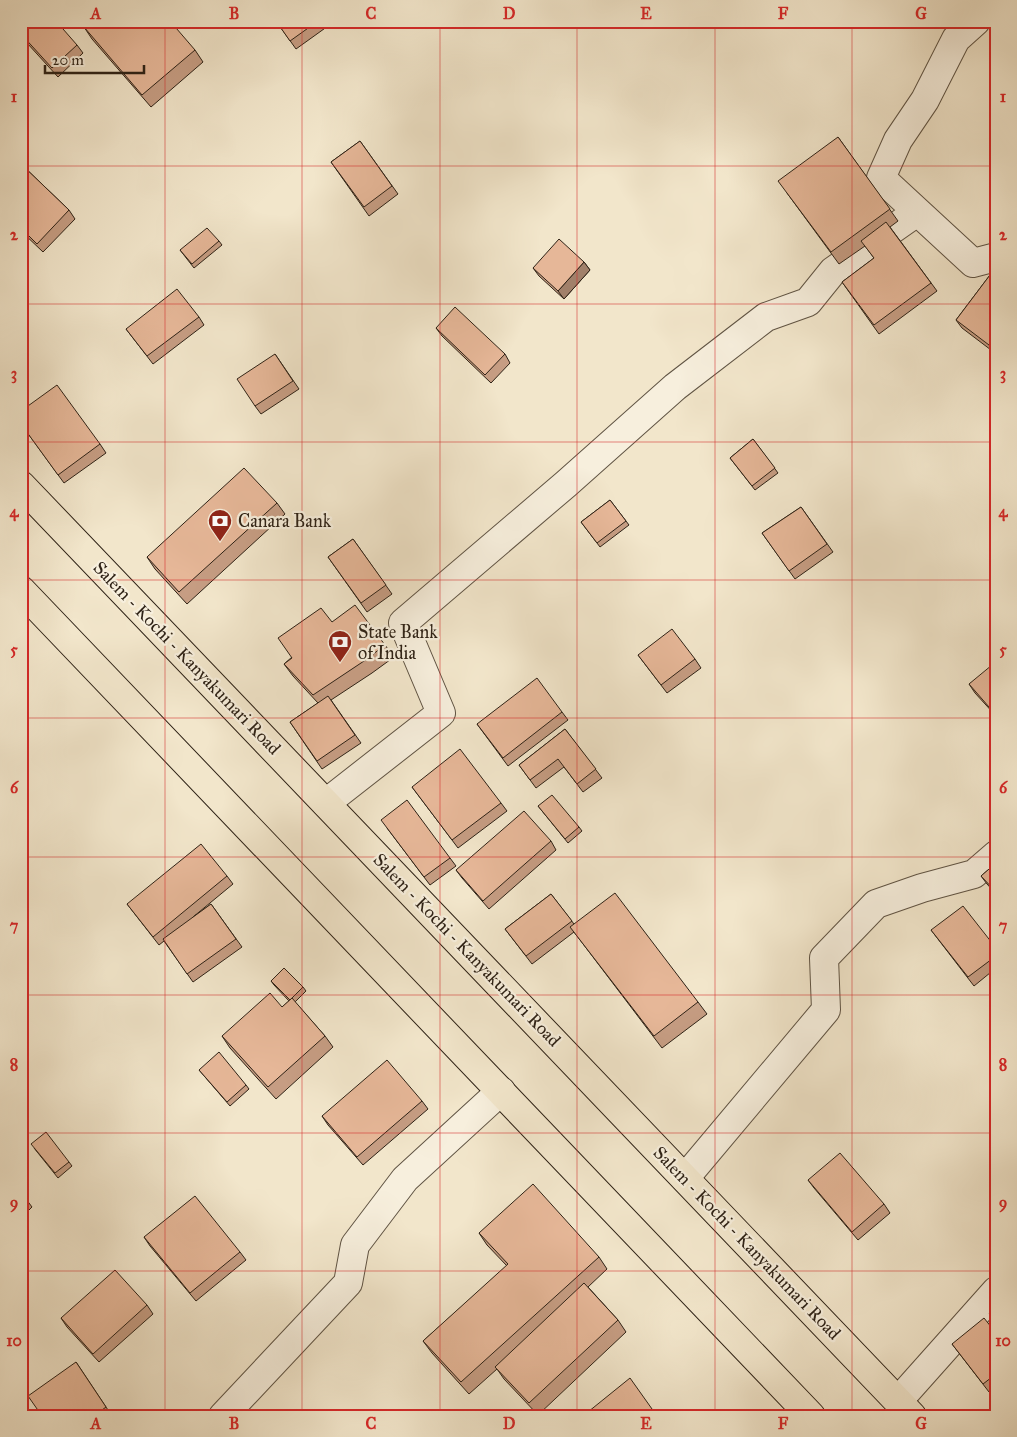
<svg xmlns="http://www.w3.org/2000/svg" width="1017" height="1437" font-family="'IM FELL Great Primer',serif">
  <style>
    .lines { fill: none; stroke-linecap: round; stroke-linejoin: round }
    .street-casing { stroke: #5f5343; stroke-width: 30 }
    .highway-casing { stroke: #2e2216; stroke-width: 30 }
    .street { stroke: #f7efdd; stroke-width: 28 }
    .highway { stroke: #f2e6cb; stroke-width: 28 }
    .wall { fill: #c69d83; stroke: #2e2216 }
    .shaded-wall { fill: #a1806a; stroke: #2e2216 }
    .building { fill: #e6b798; stroke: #2e2216 }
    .grid { fill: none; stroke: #d62828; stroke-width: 1; stroke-opacity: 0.55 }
    .labels { text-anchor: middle; stroke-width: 4.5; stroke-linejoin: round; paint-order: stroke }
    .poi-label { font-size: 18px; fill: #2e2216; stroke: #f7efdd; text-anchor: start }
    .street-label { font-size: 18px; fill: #2e2216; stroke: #f7efdd }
    .neatline { fill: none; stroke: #d62828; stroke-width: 2 }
    .grid-label { font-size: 16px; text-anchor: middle; font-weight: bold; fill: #d62828 }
  </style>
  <rect width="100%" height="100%" fill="#f2e6cb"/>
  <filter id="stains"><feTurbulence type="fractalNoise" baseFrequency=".004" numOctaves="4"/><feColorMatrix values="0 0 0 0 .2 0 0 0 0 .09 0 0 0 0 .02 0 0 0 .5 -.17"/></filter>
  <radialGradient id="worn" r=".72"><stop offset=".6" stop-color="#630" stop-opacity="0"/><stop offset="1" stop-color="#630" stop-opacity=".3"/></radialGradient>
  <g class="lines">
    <g class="street-casing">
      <path id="street" d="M976,21L956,39L925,100L898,140L881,178L973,263L996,257
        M326,803L441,713L403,623L566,484L675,387L766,317L808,302L833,271L917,212
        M685,1178L826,1010L824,958L876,904L922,888L974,874L996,855
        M898,1401L996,1291
        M223,1416L348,1283L355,1245L405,1179L501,1091"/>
    </g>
    <g class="highway-casing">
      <path id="highway" d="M21,485L912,1416
        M21,590L811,1416"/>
    </g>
    <use href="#street" class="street"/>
    <use href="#highway" class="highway"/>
  </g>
  <path class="wall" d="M276,21H335L296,49Z
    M84,27L195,50L203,62L151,107L92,39Z
    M21,34L77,45L83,53L58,77L27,43Z
    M838,137L898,221L890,227L937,291L879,334L842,282L874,258L865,246L839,264L787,193Z
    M360,141L398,194L369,216L331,162Z
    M21,164L69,210L75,219L43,252L21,231Z
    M219,241L222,245L194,268L180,250Z
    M584,262L590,270L564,299L539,276L533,268Z
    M996,267L995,353L962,328L956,320Z
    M199,317L204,325L153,364L126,329Z
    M436,328L505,354L510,363L491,383L442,336Z
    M275,354L299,389L261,414L255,406Z
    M21,424L100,444L106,453L64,483Z
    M753,439L778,473L755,490L730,458Z
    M610,500L629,525L600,547L581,522Z
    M277,503L285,514L187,604L155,569L147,557Z
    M801,507L833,552L795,579L762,533Z
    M353,539L392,594L367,612L328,557Z
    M332,622L385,645L394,657L372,673L331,700L361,743L322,769L290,722L318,703L293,676L284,664Z
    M638,655L695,659L701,668L667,693Z
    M996,669V716L975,693L969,684Z
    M562,712L568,720L508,766L477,724Z
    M565,729L602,778L583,792L564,767L536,788L519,765Z
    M412,787L501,803L507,811L458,848Z
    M538,806L579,827L582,831L568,843Z
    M387,828L450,858L456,866L430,885Z
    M551,841L556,850L489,909L462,878L456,870Z
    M996,863V894L987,884L981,876Z
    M227,876L233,884L193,917L211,904L242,947L193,982L164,941L159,945L127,904Z
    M551,894L574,924L698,1002L707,1014L662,1048L574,932L532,964L505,929Z
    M931,930L996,948V968L974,986Z
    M271,981L303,987L306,991L295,1002L325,1036L333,1047L276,1099L230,1048L222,1036L282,1007L289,1001L274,985Z
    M199,1070L246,1085L249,1089L230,1106Z
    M422,1101L428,1109L363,1165L328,1125L322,1116Z
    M34,1148L69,1162L72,1166L58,1178Z
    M808,1180L884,1204L890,1213L858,1240L814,1188Z
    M21,1194L26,1199L32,1207L21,1218Z
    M479,1233L599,1257L607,1269L588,1287L618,1320L626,1332L538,1415L504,1379L497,1369L469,1394L432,1353L423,1341L507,1266L487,1245Z
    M144,1237L240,1252L246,1260L196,1301L150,1246Z
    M147,1305L153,1314L99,1362L67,1327L61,1318Z
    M996,1333V1386L989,1392L952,1344Z
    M76,1362L112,1416H42Z"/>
  <path class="shaded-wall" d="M584,262L590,270L564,299L558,291Z
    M996,336V352L995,353L989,345Z"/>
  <path class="building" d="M36,21H56L77,45L52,68L21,34Z
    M91,21H170L195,50L142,95L84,27Z
    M276,21H318L290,41Z
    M838,137L890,209L831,252L778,181Z
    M360,141L392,186L364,207L331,162Z
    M21,164L69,210L37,244L21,228Z
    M886,222L931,283L874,325L842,282L874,258L861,241Z
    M207,228L219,241L192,264L180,250Z
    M559,239L584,262L558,291L533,268Z
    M996,267V336L989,345L956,320Z
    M177,289L199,317L147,356L126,329Z
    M455,307L505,354L485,375L436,328Z
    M275,354L293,381L255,406L237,379Z
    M57,385L100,444L58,475L21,424V411Z
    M753,439L775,468L752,486L730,458Z
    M244,468L277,503L179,592L147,557Z
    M610,500L626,521L597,543L581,522Z
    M801,507L827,544L789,571L762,533Z
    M353,539L386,585L361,603L328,557Z
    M355,605L385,645L364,661L313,695L284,664L292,658L278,638L321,608L332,622Z
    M672,629L695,659L661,685L638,655Z
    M992,665L996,669V715L969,684Z
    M537,678L562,712L503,758L477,724Z
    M328,696L355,735L317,761L290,722Z
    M565,729L596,769L577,784L558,759L530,780L519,765Z
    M460,749L501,803L452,840L412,787Z
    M552,795L579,827L565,839L538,806Z
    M407,800L450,858L424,877L381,820Z
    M524,811L551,841L483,901L456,870Z
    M201,844L227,876L153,937L127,904Z
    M996,863V892L981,876Z
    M615,893L698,1002L654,1036L570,927Z
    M551,894L572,921L526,956L505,929Z
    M211,904L236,939L187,974L163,939Z
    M963,906L996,948V956L968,977L931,930Z
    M284,968L303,987L290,1000L271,981Z
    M270,993L282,1007L292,998L325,1036L268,1087L222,1036Z
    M219,1052L246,1085L227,1102L199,1070Z
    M387,1060L422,1101L357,1157L322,1116Z
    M46,1132L69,1162L55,1173L31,1144Z
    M840,1153L884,1204L852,1232L808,1180Z
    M533,1184L599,1257L461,1382L423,1341L508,1264L479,1233Z
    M21,1194L26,1199L21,1204Z
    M195,1196L240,1252L190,1293L144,1237Z
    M115,1270L147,1305L93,1354L61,1318Z
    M584,1283L618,1320L529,1403L495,1367Z
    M996,1308V1322L989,1313Z
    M984,1318L996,1333V1374L983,1384L952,1344Z
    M76,1362L106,1407L94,1416H42L28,1396Z
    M630,1378L657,1416H583Z
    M21,1409L26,1416H21Z"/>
  <path class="grid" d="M165,21V1416M302,21V1416M440,21V1416M577,21V1416M715,21V1416M852,21V1416M21,166H996M21,304H996M21,442H996M21,580H996M21,718H996M21,857H996M21,995H996M21,1133H996M21,1271H996"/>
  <defs>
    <g id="bank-pin" transform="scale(1.25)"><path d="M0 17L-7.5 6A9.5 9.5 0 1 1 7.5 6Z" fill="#8f2418" stroke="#f7efdd"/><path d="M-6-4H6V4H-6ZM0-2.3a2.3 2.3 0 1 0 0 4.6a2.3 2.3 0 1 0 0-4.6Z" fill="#fff"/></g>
  </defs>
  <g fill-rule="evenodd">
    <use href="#bank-pin" x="220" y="521"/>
    <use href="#bank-pin" x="340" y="642"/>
  </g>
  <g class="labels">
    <g class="poi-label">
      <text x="238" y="527">Canara Bank</text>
      <text x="358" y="638">State Bank<tspan x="358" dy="21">of India</tspan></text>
    </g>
    <g class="street-label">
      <text transform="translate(187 658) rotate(46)" y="6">Salem - Kochi - Kanyakumari Road</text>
      <text transform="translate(467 950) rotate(46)" y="6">Salem - Kochi - Kanyakumari Road</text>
      <text transform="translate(747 1243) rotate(46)" y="6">Salem - Kochi - Kanyakumari Road</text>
    </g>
  </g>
  <rect width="1017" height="1437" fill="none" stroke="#f2e6cb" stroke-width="55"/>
  <path d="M45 65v8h99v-8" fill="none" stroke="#2e2216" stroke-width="2.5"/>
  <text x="52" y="65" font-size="15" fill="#2e2216" stroke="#f7efdd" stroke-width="4" paint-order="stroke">20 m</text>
  <rect x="28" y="28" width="962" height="1382" class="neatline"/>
  <g class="grid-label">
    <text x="96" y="19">A</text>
    <text x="234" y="19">B</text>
    <text x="371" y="19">C</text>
    <text x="509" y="19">D</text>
    <text x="646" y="19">E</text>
    <text x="783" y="19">F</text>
    <text x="921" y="19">G</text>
    <text x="14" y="102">1</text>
    <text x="1003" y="102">1</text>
    <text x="14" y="240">2</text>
    <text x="1003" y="240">2</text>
    <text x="14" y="379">3</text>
    <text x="1003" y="379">3</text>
    <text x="14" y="517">4</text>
    <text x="1003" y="517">4</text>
    <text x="14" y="655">5</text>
    <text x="1003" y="655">5</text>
    <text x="14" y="793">6</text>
    <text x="1003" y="793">6</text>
    <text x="14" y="931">7</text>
    <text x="1003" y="931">7</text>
    <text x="14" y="1070">8</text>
    <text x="1003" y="1070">8</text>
    <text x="14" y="1208">9</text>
    <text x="1003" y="1208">9</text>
    <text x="14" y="1346">10</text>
    <text x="1003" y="1346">10</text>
    <text x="96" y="1429">A</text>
    <text x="234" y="1429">B</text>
    <text x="371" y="1429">C</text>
    <text x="509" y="1429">D</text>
    <text x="646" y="1429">E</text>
    <text x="783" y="1429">F</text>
    <text x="921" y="1429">G</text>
  </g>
  <rect width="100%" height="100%" filter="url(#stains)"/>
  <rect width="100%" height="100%" fill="url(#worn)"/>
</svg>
